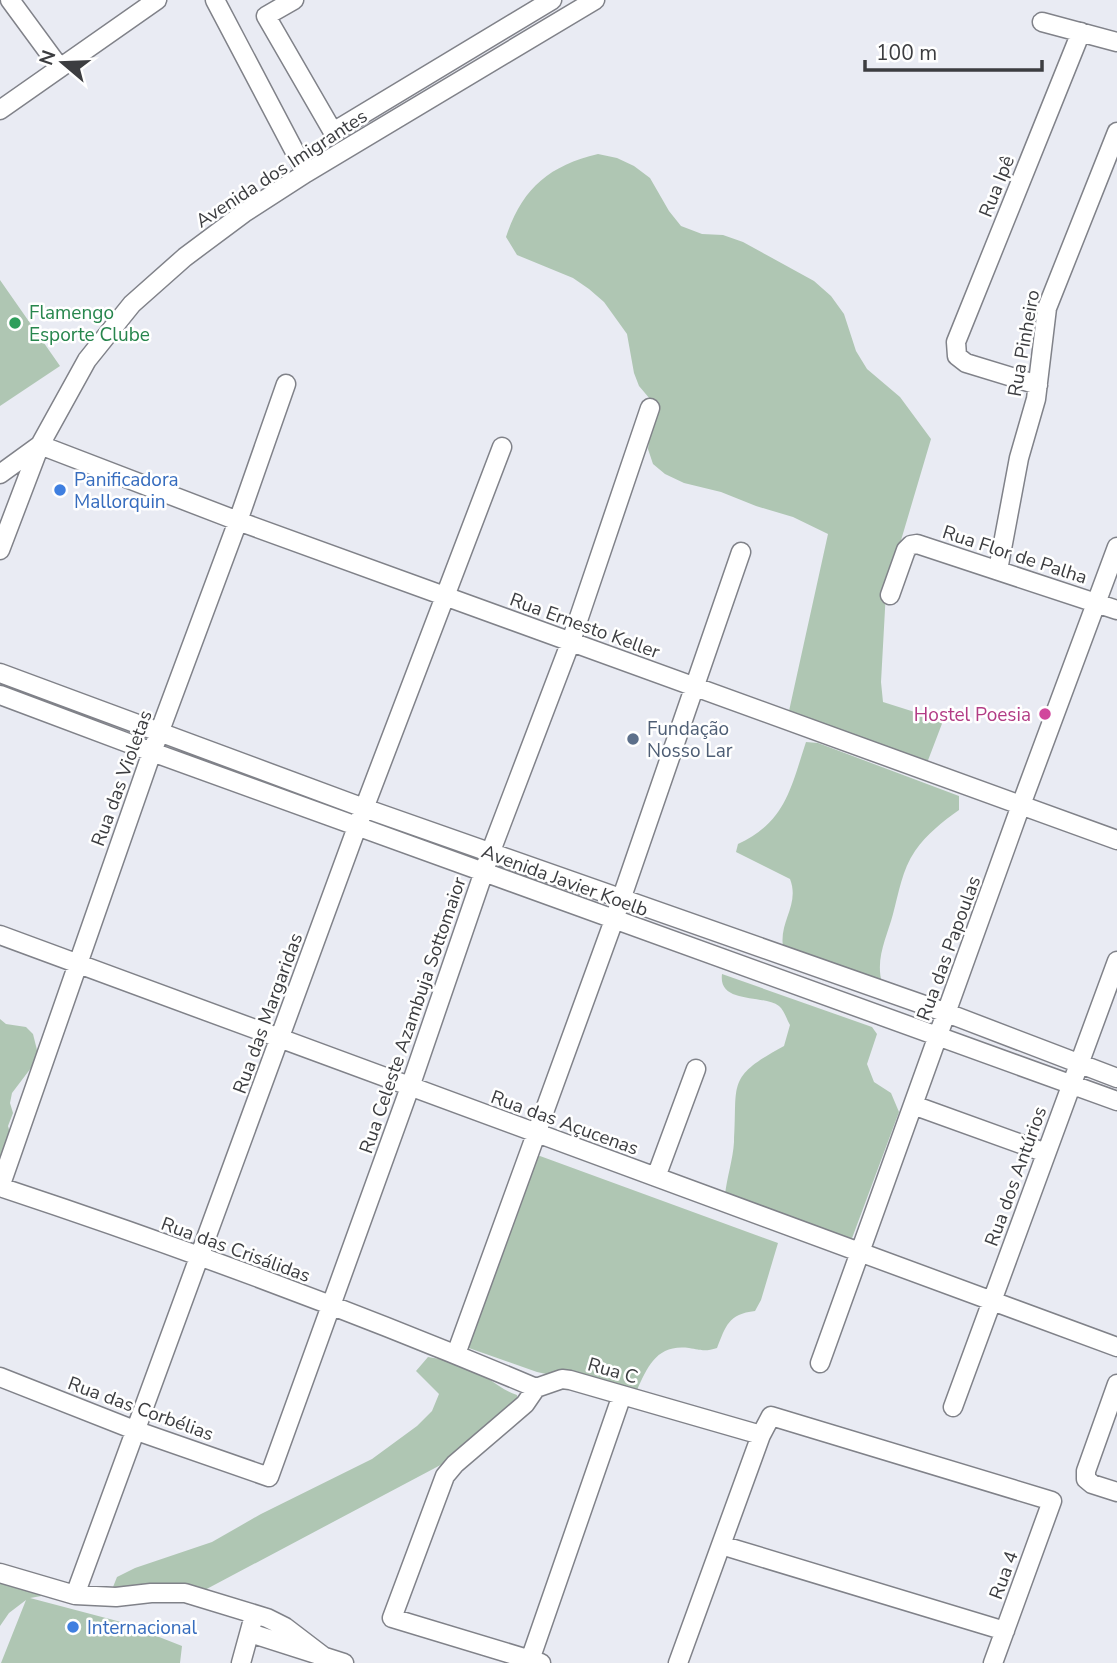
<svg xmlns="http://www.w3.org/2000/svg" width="1117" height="1663" font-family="'Nunito Sans',sans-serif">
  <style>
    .green { fill: #afc6b3 }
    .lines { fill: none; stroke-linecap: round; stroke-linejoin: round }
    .minor-casing { stroke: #808289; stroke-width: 21 }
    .minor { stroke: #fff; stroke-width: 18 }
    .leisure-dot { fill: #2e9e5b; stroke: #fff; stroke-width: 2.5 }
    .shop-dot { fill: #3f7fe0; stroke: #fff; stroke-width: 2.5 }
    .hotel-dot { fill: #d1479c; stroke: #fff; stroke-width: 2.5 }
    .service-dot { fill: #5c6f8a; stroke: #fff; stroke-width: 2.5 }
    .labels { text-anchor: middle; stroke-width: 5; stroke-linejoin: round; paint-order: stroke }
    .street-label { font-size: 19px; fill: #3c3d40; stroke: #fff }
    .leisure-label { font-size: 19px; fill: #27864d; stroke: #fff; text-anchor: start }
    .shop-label { font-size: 19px; fill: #366cbe; stroke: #fff; text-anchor: start }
    .hotel-label { font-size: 19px; fill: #b23c85; stroke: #fff; text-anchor: end }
    .service-label { font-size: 19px; fill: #4e5e75; stroke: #fff; text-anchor: start }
  </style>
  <rect width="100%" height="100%" fill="#e9ebf3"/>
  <path class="green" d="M598,154L617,158L634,166L650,178L669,211L681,226L702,234L723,235L743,242L814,281L831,296L844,314L856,351L867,369L900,397L931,439L886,591L881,682L883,702L943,721L927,763L833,730L789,711L828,534L793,517L756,506L721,492L684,483L665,474L653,464L648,449L653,413L650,399L639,386L634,373L627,334L604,302L589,289L573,278L517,255L506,237C522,189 548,166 598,154Z
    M0,280L60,366L0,406Z
    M806,742L818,743L959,796V810C942,822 927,834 915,851C902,870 899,892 893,914C887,937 875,958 882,983L783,947C779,921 800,905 790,879L736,852L738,844C786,822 791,787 806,742Z
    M722,974L872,1027L877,1034L867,1064L874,1082L891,1093L899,1112L851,1241L725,1195C727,1177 733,1159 734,1142C738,1083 725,1078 784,1046L790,1025C787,1020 784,1010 779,1006C762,994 718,1004 722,974Z
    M0,1019L6,1024L26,1027L33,1034L38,1054L34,1064L12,1093L10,1103L13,1113L8,1126L11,1136L0,1166Z
    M540,1156L778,1243L761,1300L755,1311C728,1314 726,1326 717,1348C705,1352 701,1350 689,1348C657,1344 648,1366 637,1390L627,1391L537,1372L466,1347L534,1157Z
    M428,1357C448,1360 470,1367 487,1378C498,1385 505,1391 517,1395L518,1406L450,1460L201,1592H125L113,1587L117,1577L135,1568L212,1542L261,1514L372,1459L417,1426L432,1411L439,1394L416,1371Z
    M0,1570L47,1595L30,1598L121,1622L182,1646L180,1663H1L26,1600L9,1613L0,1626Z"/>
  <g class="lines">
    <g class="minor-casing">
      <path id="minor" d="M10,0L60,68
        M215,0L306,173
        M294,0L266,16L333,132L552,0
        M1042,22L1117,42
        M0,110L157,0
        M286,384L238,521L152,752L0,1187C181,1247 361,1314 536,1388L562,1379L570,1380L761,1435
        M1038,385L966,363L957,356L956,342L1081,32
        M40,445L238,521L1117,840
        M0,474L40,445
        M0,550L40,445L87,360L132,304L185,257L244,213L306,173L595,0
        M998,570L1019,458L1036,399L1047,308L1117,132
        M890,595L906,550L911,545L917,544L1117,610
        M0,673L364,808L947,1013L1117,1078
        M0,695L152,752L1117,1101
        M0,935L1117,1347
        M913,1105L1046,1153
        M656,1177L696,1069
        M456,1354L614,920L741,552
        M820,1363L1021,805L1117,547
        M0,1377L137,1431L269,1477L410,1087L491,851L571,641L650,408
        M1117,1384L1086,1471V1479L1092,1484L1117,1492
        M536,1388L525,1404L455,1464L445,1476L392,1618L541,1663
        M953,1407L1117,961
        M721,1545L1005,1631
        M0,1573L75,1595L116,1597L151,1593H185L267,1618L285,1627L323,1656
        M75,1595L357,827L502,447
        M250,1633L344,1663
        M530,1660L622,1395
        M241,1663L252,1623
        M678,1663L761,1435L771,1416L1052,1501L993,1663"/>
    </g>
    <use href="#minor" class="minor"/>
  </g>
  <circle class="leisure-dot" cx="15" cy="323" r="7"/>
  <g class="shop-dot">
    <circle cx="60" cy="490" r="7"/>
    <circle cx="73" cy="1627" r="7"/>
  </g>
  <circle class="hotel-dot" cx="1045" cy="714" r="7"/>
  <circle class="service-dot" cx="633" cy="739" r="7"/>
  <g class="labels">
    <g class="street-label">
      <text transform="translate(281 168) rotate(-33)" y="7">Avenida dos Imigrantes</text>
      <text transform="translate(996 186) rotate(-68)" y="7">Rua Ipê</text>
      <text transform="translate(1023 343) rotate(-80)" y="7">Rua Pinheiro</text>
      <text transform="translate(1015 554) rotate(18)" y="7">Rua Flor de Palha</text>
      <text transform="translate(585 625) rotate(20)" y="7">Rua Ernesto Keller</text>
      <text transform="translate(121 778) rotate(-70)" y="7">Rua das Violetas</text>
      <text transform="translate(565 880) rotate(20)" y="7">Avenida Javier Koelb</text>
      <text transform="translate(948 948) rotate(-70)" y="7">Rua das Papoulas</text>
      <text transform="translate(267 1013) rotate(-70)" y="7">Rua das Margaridas</text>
      <text transform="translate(412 1015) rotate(-71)" y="7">Rua Celeste Azambuja Sottomaior</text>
      <text transform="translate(565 1122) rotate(20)" y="7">Rua das Açucenas</text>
      <text transform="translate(1015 1176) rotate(-70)" y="7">Rua dos Antúrios</text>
      <text transform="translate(236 1249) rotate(20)" y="7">Rua das Crisálidas</text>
      <text transform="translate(613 1370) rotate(16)" y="7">Rua C</text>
      <text transform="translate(141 1408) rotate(20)" y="7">Rua das Corbélias</text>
      <text transform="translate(1003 1575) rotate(-70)" y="7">Rua 4</text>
    </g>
    <g class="leisure-label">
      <text x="29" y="319">Flamengo<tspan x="29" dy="22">Esporte Clube</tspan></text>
    </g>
    <g class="shop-label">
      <text x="74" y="486">Panificadora<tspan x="74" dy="22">Mallorquin</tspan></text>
      <text x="87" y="1634">Internacional</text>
    </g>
    <g class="hotel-label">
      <text x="1031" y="721">Hostel Poesia</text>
    </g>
    <g class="service-label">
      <text x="647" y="735">Fundação<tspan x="647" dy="22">Nosso Lar</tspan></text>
    </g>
  </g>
  <g transform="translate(63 63) rotate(289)" stroke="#ffffff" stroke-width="5" paint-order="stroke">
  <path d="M0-5L12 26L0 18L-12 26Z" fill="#3c3d40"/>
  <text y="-10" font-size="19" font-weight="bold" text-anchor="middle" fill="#3c3d40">N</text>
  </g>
  <path d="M865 60v10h177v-10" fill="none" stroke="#3c3d40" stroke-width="3.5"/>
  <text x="876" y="60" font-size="21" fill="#3c3d40" stroke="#ffffff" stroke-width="5" paint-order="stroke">100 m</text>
</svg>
